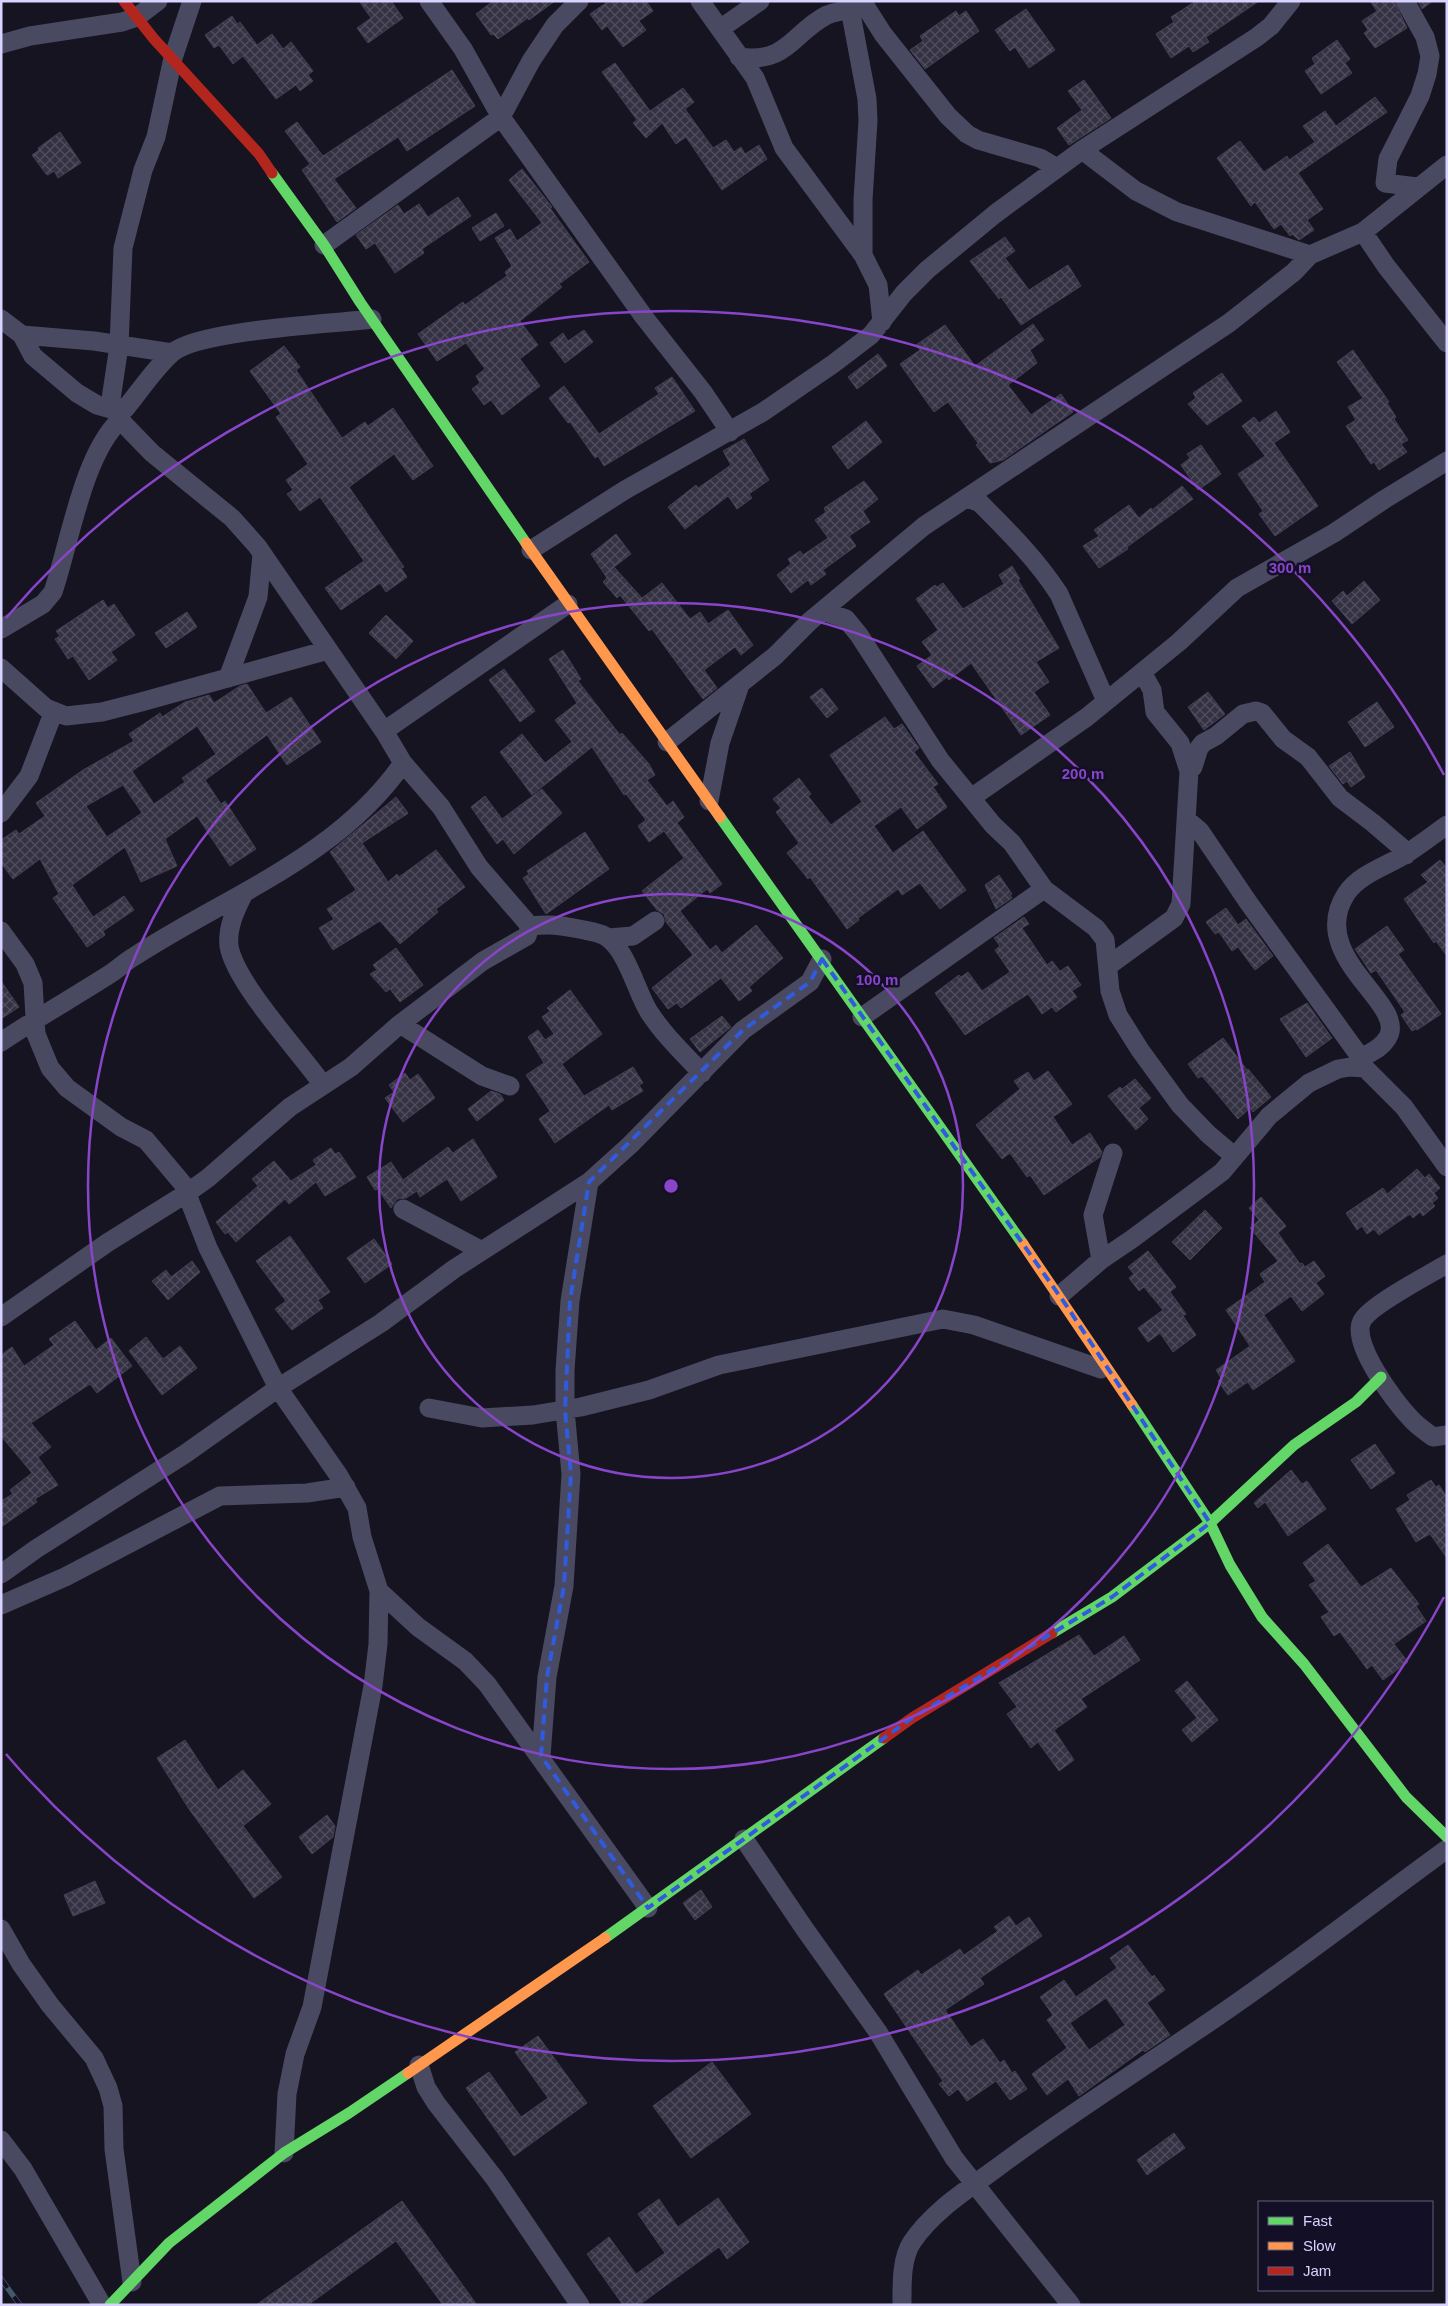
<svg xmlns="http://www.w3.org/2000/svg" width="1448" height="2306" font-family="Helvetica,sans-serif">
  <style>
    .building { fill: url(#building-cross-hatch); stroke: #433f54; fill-rule: evenodd }
    .lines { fill: none; stroke-linecap: round; stroke-linejoin: round }
    .street { stroke: #4a4962; stroke-width: 19 }
    .fast { stroke: #63d668; stroke-width: 11 }
    .slow { stroke: #ff974d; stroke-width: 11 }
    .jam { stroke: #b3261e; stroke-width: 11 }
    .rail-casing { stroke: #43596b; stroke-width: 5.5 }
    .rail { stroke: #130f26; stroke-width: 4; stroke-dasharray: 11; stroke-linecap: butt }
    .marked { fill: none; stroke: #305bdc; stroke-width: 4; stroke-dasharray: 10 6; stroke-linejoin: round }
    .ring { fill: none; stroke: #8945c9; stroke-width: 2.5 }
    .centre { fill: #8945c9; stroke: #130f26; stroke-width: 2.5 }
    .ring-label { font-size: 15px; text-anchor: middle; font-weight: bold; fill: #8945c9; stroke: #130f26; stroke-width: 5; stroke-linejoin: round; paint-order: stroke }
  </style>
  <defs>
    <pattern id="building-cross-hatch" width="8" height="8" patternUnits="userSpaceOnUse" patternTransform="scale(1.25)"><rect width="8" height="8" fill="#343243"/><path d="M0 0l8 8M0 8l8-8" fill="none" stroke="#514f5f"/></pattern>
  </defs>
  <rect width="100%" height="100%" fill="#161421"/>
  <path class="building" d="M359,1H391L403,18L368,43L357,28L371,18Z
    M493,1H555L529,20L528,18L498,39L493,34L491,35L476,14Z
    M609,1H646L653,11L639,21L646,30L623,47L607,26L602,30L590,14Z
    M1196,1H1259L1206,37L1209,42L1193,52L1189,46L1171,58L1156,34L1174,22L1171,17Z
    M1370,1H1394L1407,28L1375,48L1364,33L1368,30L1362,21L1377,11Z
    M1418,1H1433L1422,9Z
    M1026,9L1055,50L1029,68L1015,47L1010,51L995,30Z
    M956,11L959,16L966,11L979,31L925,69L910,50L923,41L920,36Z
    M232,16L237,24L240,22L257,45L272,34L283,49L291,42L313,71L308,75L313,81L300,91L296,85L276,99L243,56L233,64L219,45L214,48L205,35Z
    M1337,40L1350,59L1345,63L1352,73L1321,94L1305,71L1315,64L1312,58Z
    M615,63L650,111L683,88L694,102L685,109L713,148L726,140L734,152L741,147L745,154L759,145L767,159L722,190L686,137L676,144L662,123L646,138L633,123L637,120L602,72Z
    M452,70L475,106L407,151L398,137L334,179L356,208L337,222L302,170L310,164L285,131L297,122L323,156Z
    M1084,80L1111,118L1069,145L1057,128L1082,110L1068,91Z
    M1375,97L1387,112L1298,173L1323,209L1307,220L1314,230L1299,240L1292,234L1290,236L1281,224L1274,229L1255,202L1251,206L1217,158L1240,141L1264,172L1287,156L1289,160L1315,142L1303,126L1325,111L1336,126Z
    M60,132L81,163L58,178L54,171L48,175L46,174L32,155L39,150L38,148Z
    M522,169L552,207L550,208L589,262L559,284L562,287L520,321L538,345L520,359L540,386L502,415L491,400L484,405L472,389L480,383L476,376L485,369L466,343L437,361L418,334L463,302L465,305L507,276L505,272L512,266L495,238L510,229L517,241L542,223L509,180Z
    M458,197L471,216L441,236L422,249L424,253L395,273L375,243L366,249L356,235L398,205L404,214L419,204L428,217Z
    M496,213L504,226L480,241L472,228Z
    M1005,237L1015,251L1005,258L1029,290L1068,265L1081,286L1021,325L1001,297L999,299L970,261Z
    M1033,324L1044,340L1030,350L1037,363L1008,385L1031,415L1061,394L1073,412L1003,460L990,463L976,445L978,443L948,402L934,412L900,364L920,350L916,345L945,325L975,366Z
    M584,330L593,342L565,363L550,343L563,333L568,341Z
    M284,346L300,367L296,370L342,438L365,422L368,426L393,408L433,466L413,480L394,454L349,487L404,567L401,568L407,577L386,592L380,583L341,610L325,588L364,561L320,497L300,511L287,494L293,490L286,480L308,464L276,417L281,414L250,371Z
    M1353,350L1389,402L1387,403L1396,417L1394,419L1408,440L1401,444L1407,452L1379,470L1374,462L1371,464L1346,426L1356,420L1348,407L1363,398L1337,362Z
    M878,354L887,366L857,389L848,377Z
    M1222,373L1242,401L1207,425L1188,404L1196,398L1193,393Z
    M672,377L695,411L604,466L598,456L595,458L570,422L568,423L549,398L564,386L599,434L659,394L655,388Z
    M1276,411L1290,432L1274,443L1318,506L1275,536L1259,514L1263,511L1238,474L1265,456L1242,426L1254,417L1259,423Z
    M866,421L882,442L848,469L832,447Z
    M744,439L769,480L749,494L752,498L737,509L728,496L685,529L668,507L696,485L698,488L731,465L723,451Z
    M1201,445L1221,474L1198,490L1181,465L1190,458L1187,454Z
    M864,481L878,499L863,511L870,522L849,536L856,546L823,570L826,574L811,585L808,580L791,593L777,575L791,564L788,559L800,551L803,555L828,538L815,520L826,512L824,508Z
    M1182,486L1193,499L1127,547L1128,549L1099,568L1083,546L1099,536L1094,530L1129,505L1139,518L1151,508L1152,510Z
    M616,534L631,554L614,567L642,598L662,583L690,619L700,612L708,624L728,610L753,645L741,655L735,647L704,670L717,688L703,699L652,629L649,631L620,595L617,598L603,582L607,578L591,554Z
    M1012,566L1020,579L1018,580L1059,648L1036,662L1049,682L1034,692L1050,715L1021,735L971,663L949,680L947,677L933,688L917,666L932,655L922,642L938,630L916,599L935,585L937,587L943,583L963,609L1004,584L999,575Z
    M1364,581L1380,600L1352,624L1332,601L1343,591L1347,596Z
    M103,600L108,608L114,604L135,635L111,652L117,660L89,680L73,656L68,659L55,639L60,636L56,631Z
    M187,612L197,627L166,648L155,633Z
    M386,615L413,641L396,659L369,633Z
    M563,650L581,679L578,681L620,735L622,733L649,764L655,775L647,780L667,806L673,801L684,817L677,823L722,884L710,893L707,889L680,911L710,950L716,945L722,953L756,925L783,958L749,987L752,991L739,1001L721,978L681,1008L677,1003L668,1009L652,988L693,955L666,922L664,914L657,910L642,891L684,858L664,831L649,842L638,826L646,820L626,794L624,795L592,747L532,795L500,752L522,734L545,763L572,742L555,720L577,703L549,659Z
    M504,669L535,711L520,722L489,680Z
    M247,684L266,713L291,697L321,742L287,765L267,735L205,780L221,804L225,801L256,849L230,866L197,816L165,839L177,866L141,882L125,847L72,885L93,917L124,896L134,910L103,931L105,935L87,947L53,898L59,894L40,859L13,879L1,863V840L16,830L19,834L45,816L36,803L83,770L134,741L129,734L160,713L162,717L185,702L209,695L214,703L240,686ZM197,726L216,754L182,778L185,782L154,804L132,771ZM123,785L142,813L107,837L86,806Z
    M822,688L838,709L827,718L810,697Z
    M1208,692L1225,714L1204,730L1188,707Z
    M1377,702L1394,727L1365,747L1348,722Z
    M885,717L894,729L902,724L919,748L914,752L938,784L933,787L947,807L917,829L901,807L874,826L893,853L923,831L966,890L940,909L920,883L902,895L898,889L858,918L859,920L847,929L810,877L808,879L787,853L799,843L776,812L781,808L773,799L799,778L811,794L808,796L831,825L862,802L830,755Z
    M1350,752L1365,777L1351,787L1347,781L1343,784L1329,766Z
    M542,789L562,813L514,854L503,839L497,844L471,807L485,796L502,819Z
    M396,797L408,813L407,814L362,843L388,882L397,874L399,877L436,850L465,887L436,909L438,912L400,944L380,921L333,950L319,928L334,919L327,909L356,890L330,852Z
    M585,832L609,869L546,914L523,878L529,874L527,871Z
    M1440,860L1447,868V956L1436,941L1434,943L1404,899L1428,882L1421,875Z
    M999,875L1012,894L1010,895L1012,898L996,909L985,885Z
    M1226,908L1238,925L1246,919L1273,956L1255,970L1238,947L1232,951L1219,932L1215,934L1206,922Z
    M1024,917L1029,924L1022,928L1047,965L1052,961L1060,971L1068,966L1081,985L1072,991L1077,997L1056,1012L1052,1007L1042,1014L1028,994L965,1035L935,993L959,975L961,977L968,972L982,991L1010,972L995,950L1000,946L994,938Z
    M1387,926L1404,950L1398,954L1441,1014L1417,1030L1416,1029L1412,1031L1401,1015L1405,1012L1376,970L1371,973L1355,949Z
    M396,948L423,985L400,1002L390,989L386,992L370,974L377,970L373,965Z
    M1,981L19,1007L1,1019Z
    M570,990L602,1034L562,1064L584,1096L633,1067L643,1083L639,1085L643,1091L612,1110L609,1105L555,1143L539,1119L550,1111L526,1075L544,1063L528,1037L538,1030L545,1040L554,1034L542,1017L550,1011L547,1008Z
    M1307,1003L1332,1038L1306,1057L1280,1019Z
    M722,1016L731,1027L700,1052L690,1039Z
    M1223,1038L1247,1070L1248,1069L1271,1097L1253,1112L1250,1108L1238,1119L1202,1076L1198,1078L1188,1064Z
    M1048,1071L1072,1104L1053,1117L1072,1145L1090,1133L1102,1152L1100,1157L1044,1195L1030,1175L1027,1177L1010,1153L1002,1159L976,1125L1020,1089L1014,1081L1028,1072L1034,1081Z
    M405,1073L410,1080L418,1074L435,1098L403,1122L385,1098L394,1092L389,1085Z
    M1135,1079L1151,1098L1139,1108L1148,1119L1136,1130L1108,1096L1120,1087L1122,1089Z
    M491,1091L500,1094L504,1100L477,1121L468,1109Z
    M473,1139L497,1177L461,1201L447,1179L420,1197L417,1191L406,1198L397,1199L391,1208L378,1189L375,1190L367,1177L391,1162L403,1180L448,1147L453,1153Z
    M331,1148L335,1154L339,1152L356,1177L325,1196L316,1182L289,1204L285,1199L236,1242L228,1232L225,1234L216,1222L258,1186L252,1179L274,1161L291,1181L316,1165L313,1160Z
    M1417,1169L1425,1178L1429,1174L1440,1188L1434,1193L1438,1198L1432,1203L1435,1206L1423,1216L1420,1212L1413,1218L1410,1214L1379,1235L1374,1229L1367,1234L1362,1226L1357,1230L1346,1213L1383,1188L1387,1194Z
    M1261,1197L1286,1226L1278,1233L1300,1264L1302,1263L1305,1267L1314,1261L1325,1276L1316,1283L1324,1294L1302,1311L1291,1296L1264,1315L1295,1361L1253,1390L1248,1382L1228,1395L1218,1381L1221,1378L1216,1370L1250,1346L1226,1310L1265,1282L1260,1274L1278,1261L1250,1228L1259,1220L1249,1208Z
    M1205,1210L1222,1228L1190,1260L1172,1242Z
    M290,1236L330,1292L318,1300L323,1308L292,1330L275,1309L286,1301L256,1261Z
    M374,1239L392,1264L365,1283L347,1258Z
    M1148,1251L1176,1287L1170,1292L1186,1314L1183,1316L1196,1335L1173,1352L1160,1333L1148,1342L1138,1328L1163,1310L1144,1287L1139,1291L1129,1278L1134,1274L1128,1267Z
    M192,1261L200,1272L168,1300L152,1281L166,1270L171,1277Z
    M75,1321L96,1350L111,1338L132,1366L97,1393L90,1384L31,1423L51,1447L38,1457L58,1485L35,1499L37,1502L1,1527V1501L13,1494L10,1490L32,1473L1,1436V1355L12,1347L24,1366L54,1345L49,1339Z
    M146,1337L163,1359L180,1346L197,1368L162,1395L129,1351Z
    M1375,1444L1395,1473L1371,1489L1351,1460Z
    M1291,1470L1302,1484L1307,1481L1326,1509L1288,1536L1265,1502L1258,1508L1254,1503Z
    M1431,1480L1436,1487L1439,1485L1447,1497V1558L1430,1534L1416,1542L1396,1509L1410,1500L1407,1495Z
    M1328,1544L1361,1587L1391,1568L1419,1604L1416,1606L1426,1621L1394,1644L1408,1662L1383,1680L1372,1665L1367,1669L1340,1632L1334,1636L1321,1617L1329,1612L1309,1585L1316,1581L1303,1563Z
    M1079,1635L1094,1656L1124,1636L1140,1660L1081,1699L1087,1707L1054,1730L1074,1760L1059,1771L1038,1742L1031,1748L1007,1714L1017,1707L999,1683Z
    M1187,1681L1218,1720L1192,1742L1182,1730L1197,1718L1175,1691Z
    M185,1740L218,1790L243,1770L271,1804L243,1826L282,1877L254,1898L189,1809L157,1758Z
    M327,1815L335,1826L333,1837L312,1854L299,1837Z
    M95,1881L105,1903L73,1916L64,1895Z
    M701,1890L712,1907L695,1920L683,1903Z
    M1009,1916L1016,1926L1029,1917L1042,1936L980,1978L984,1984L945,2010L971,2047L983,2039L1000,2063L1004,2060L1012,2073L1015,2071L1027,2089L1010,2100L996,2081L967,2101L958,2089L949,2096L939,2084L943,2081L884,1994L918,1970L921,1975L960,1949L964,1955L998,1931L994,1927Z
    M1128,1945L1152,1977L1154,1975L1165,1990L1147,2003L1170,2035L1145,2052L1143,2050L1079,2096L1068,2079L1047,2095L1032,2074L1067,2048L1047,2020L1053,2015L1040,1997L1064,1980L1076,1997L1117,1968L1110,1958ZM1106,1998L1125,2025L1089,2050L1070,2023Z
    M538,2036L587,2103L514,2156L466,2088L489,2072L521,2117L548,2098L515,2052Z
    M712,2062L751,2114L691,2158L653,2106Z
    M1174,2133L1185,2148L1147,2175L1137,2160Z
    M718,2198L749,2242L727,2259L719,2247L639,2305H623L587,2254L609,2237L636,2274L665,2253L638,2214L659,2199L678,2227Z
    M402,2201L477,2305H443L396,2241L308,2305H256Z"/>
  <g class="lines">
    <path class="street" d="M192,1L173,58L156,137L143,170L123,248L119,346L111,399L120,420L152,453L232,518L257,546L384,731L403,763L441,807L479,867L530,926C551,924 559,925 579,929C588,931 598,932 605,936C627,949 636,991 649,1012C664,1035 683,1053 702,1073
      M429,1L463,49L501,117L644,317L703,392L730,432
      M700,1L755,78L784,148L863,255L878,285L882,322
      M852,1L850,9L867,99L868,121L863,200V255
      M862,1L883,34L948,116L967,134L978,140L1040,158L1057,168
      M1405,1L1425,37L1430,56L1427,74L1420,96L1388,159L1385,183L1417,187
      M720,29L760,1
      M1,44L30,36L122,22L137,17L158,1
      M739,57C788,64 792,33 827,15C834,12 843,11 850,9
      M1082,150L1136,191L1177,212L1310,255
      M1363,232L1386,266L1447,343
      M324,245L501,117L531,61L555,25L579,1
      M1,319L22,335L33,356L77,393L97,405L115,410
      M22,335L94,341L172,353
      M117,415L125,409C140,391 154,369 172,353C197,330 332,324 372,319
      M968,498L980,503C1009,532 1037,560 1059,594L1106,701
      M531,550L625,490L763,412L833,364L871,335L904,293L927,270L995,214L1082,150L1257,37L1271,26L1291,1
      M823,611L846,619L859,635L940,760L971,798L993,825L1012,843L1044,889L1096,928L1105,940L1110,991L1118,1015L1140,1050L1180,1105L1208,1134L1234,1156
      M1,629L43,604L53,592C70,542 83,455 120,420
      M1,668L46,708L66,716L102,712L141,702L328,650
      M228,678L258,597L262,554
      M384,731L568,604
      M667,742L775,656L810,621L924,526L1229,323L1294,272L1310,255L1363,232L1447,165
      M1189,771L1193,767L1199,748L1203,743L1216,736L1243,714L1256,711L1262,713L1283,739L1308,757L1340,798L1373,823L1401,847L1406,855
      M971,798L1087,717L1179,642L1237,588L1334,533L1385,499L1447,461
      M709,801L720,743L740,685
      M1,813L29,776L54,711
      M1187,820L1200,831L1248,902L1361,1058L1365,1068
      M243,895C235,911 227,928 229,946C235,983 300,1052 323,1085
      M1,931L25,964L33,983L36,1034L50,1068L67,1088L121,1127L146,1140L183,1184L208,1248L278,1388L339,1476L357,1508L362,1537L379,1591L418,1627L465,1661L487,1684L648,1908
      M608,938L633,936L655,921
      M1108,966L1174,918L1181,904L1189,771L1180,743L1155,712L1152,690L1142,672
      M862,1017L1044,889
      M400,1024L482,1076L510,1086
      M1,1042C37,1018 74,997 110,974C119,968 126,961 135,956C227,896 338,857 403,763
      M1361,1058C1371,1052 1382,1048 1388,1037C1407,1003 1306,957 1346,894C1359,874 1387,866 1406,854C1420,845 1433,835 1447,825
      M403,1209L482,1251
      M1101,1260L1093,1215L1113,1153
      M1447,1264C1430,1274 1369,1306 1362,1321C1350,1344 1397,1404 1412,1420C1419,1427 1426,1432 1433,1437L1447,1435
      M1059,1296L1101,1260L1132,1239L1222,1172L1269,1116L1309,1083L1338,1069L1350,1067L1365,1068L1404,1107L1447,1167
      M1,1317L107,1243L187,1193L208,1178L290,1107L351,1067L400,1024L483,961L527,936L530,926
      M429,1408L482,1418L533,1415L581,1407L649,1390L719,1365L943,1319L974,1325L1101,1369
      M1,1574L36,1549L185,1454L278,1388L381,1323L454,1269L589,1182L630,1145L743,1030L810,982L822,959
      M1,1605L65,1577L220,1496L307,1493L346,1487
      M541,1756L547,1677L564,1586L571,1474L565,1410V1370L570,1301L589,1182
      M744,1839L804,1928L878,2032L954,2158L1071,2305
      M1,1929L21,1964L50,2005L94,2058L108,2088L113,2106L114,2149L132,2282
      M419,2065L426,2087L436,2103L495,2179L580,2305
      M1,2140L23,2169L102,2305
      M284,2153L287,2094L295,2054L312,2007L373,1686L378,1644L379,1591
      M902,2305C902,2285 901,2259 912,2242C932,2212 965,2191 994,2170C1059,2121 1129,2077 1196,2031C1282,1974 1363,1910 1447,1849"/>
    <path class="fast" d="M272,173L324,245L360,302L526,543
      M720,817L1023,1244
      M1132,1405L1210,1523L1230,1565L1262,1617L1304,1664L1406,1797L1447,1837
      M1052,1633L1112,1597L1210,1523L1294,1445L1356,1402L1381,1377
      M605,1938L884,1738
      M110,2305L169,2243L284,2153L349,2113L408,2073"/>
    <path class="slow" d="M526,543L720,817
      M1023,1244L1132,1405
      M408,2073L605,1938"/>
    <path class="jam" d="M124,1L154,39L259,154L272,173
      M884,1738L912,1718L1052,1633"/>
    <g class="rail-casing">
      <path id="rail" d="M1,2279L20,2305"/>
    </g>
    <use href="#rail" class="rail"/>
  </g>
  <path class="marked" d="M822,959L1066,1305L1210,1523L1112,1597L912,1718L648,1908L541,1756L547,1677L564,1586L571,1474L565,1410L570,1301L589,1182L743,1030L810,982Z"/>
  <g class="ring">
    <circle cx="671" cy="1186" r="292"/>
    <circle cx="671" cy="1186" r="583"/>
    <path d="M1444 1597A875 875 0 0 1 6 1754M6 618A875 875 0 0 1 1444 775"/>
  </g>
  <circle cx="671" cy="1186" r="8" class="centre"/>
  <g class="ring-label">
    <text x="1290" y="573">300 m</text>
    <text x="1083" y="779">200 m</text>
    <text x="877" y="985">100 m</text>
  </g>
  <rect width="1448" height="2306" fill="none" stroke="#d9d4ff" stroke-width="5"/>
  <rect x="1258" y="2201" width="175" height="90" fill="#130f26" stroke="#625e7d"/>
  <rect x="1268" y="2217" width="25" height="8" fill="#63d668" stroke="#625e7d"/>
  <text x="1303" y="2226" font-size="15" fill="#d9d4ff">Fast</text>
  <rect x="1268" y="2242" width="25" height="8" fill="#ff974d" stroke="#625e7d"/>
  <text x="1303" y="2251" font-size="15" fill="#d9d4ff">Slow</text>
  <rect x="1268" y="2267" width="25" height="8" fill="#b3261e" stroke="#625e7d"/>
  <text x="1303" y="2276" font-size="15" fill="#d9d4ff">Jam</text>
</svg>
